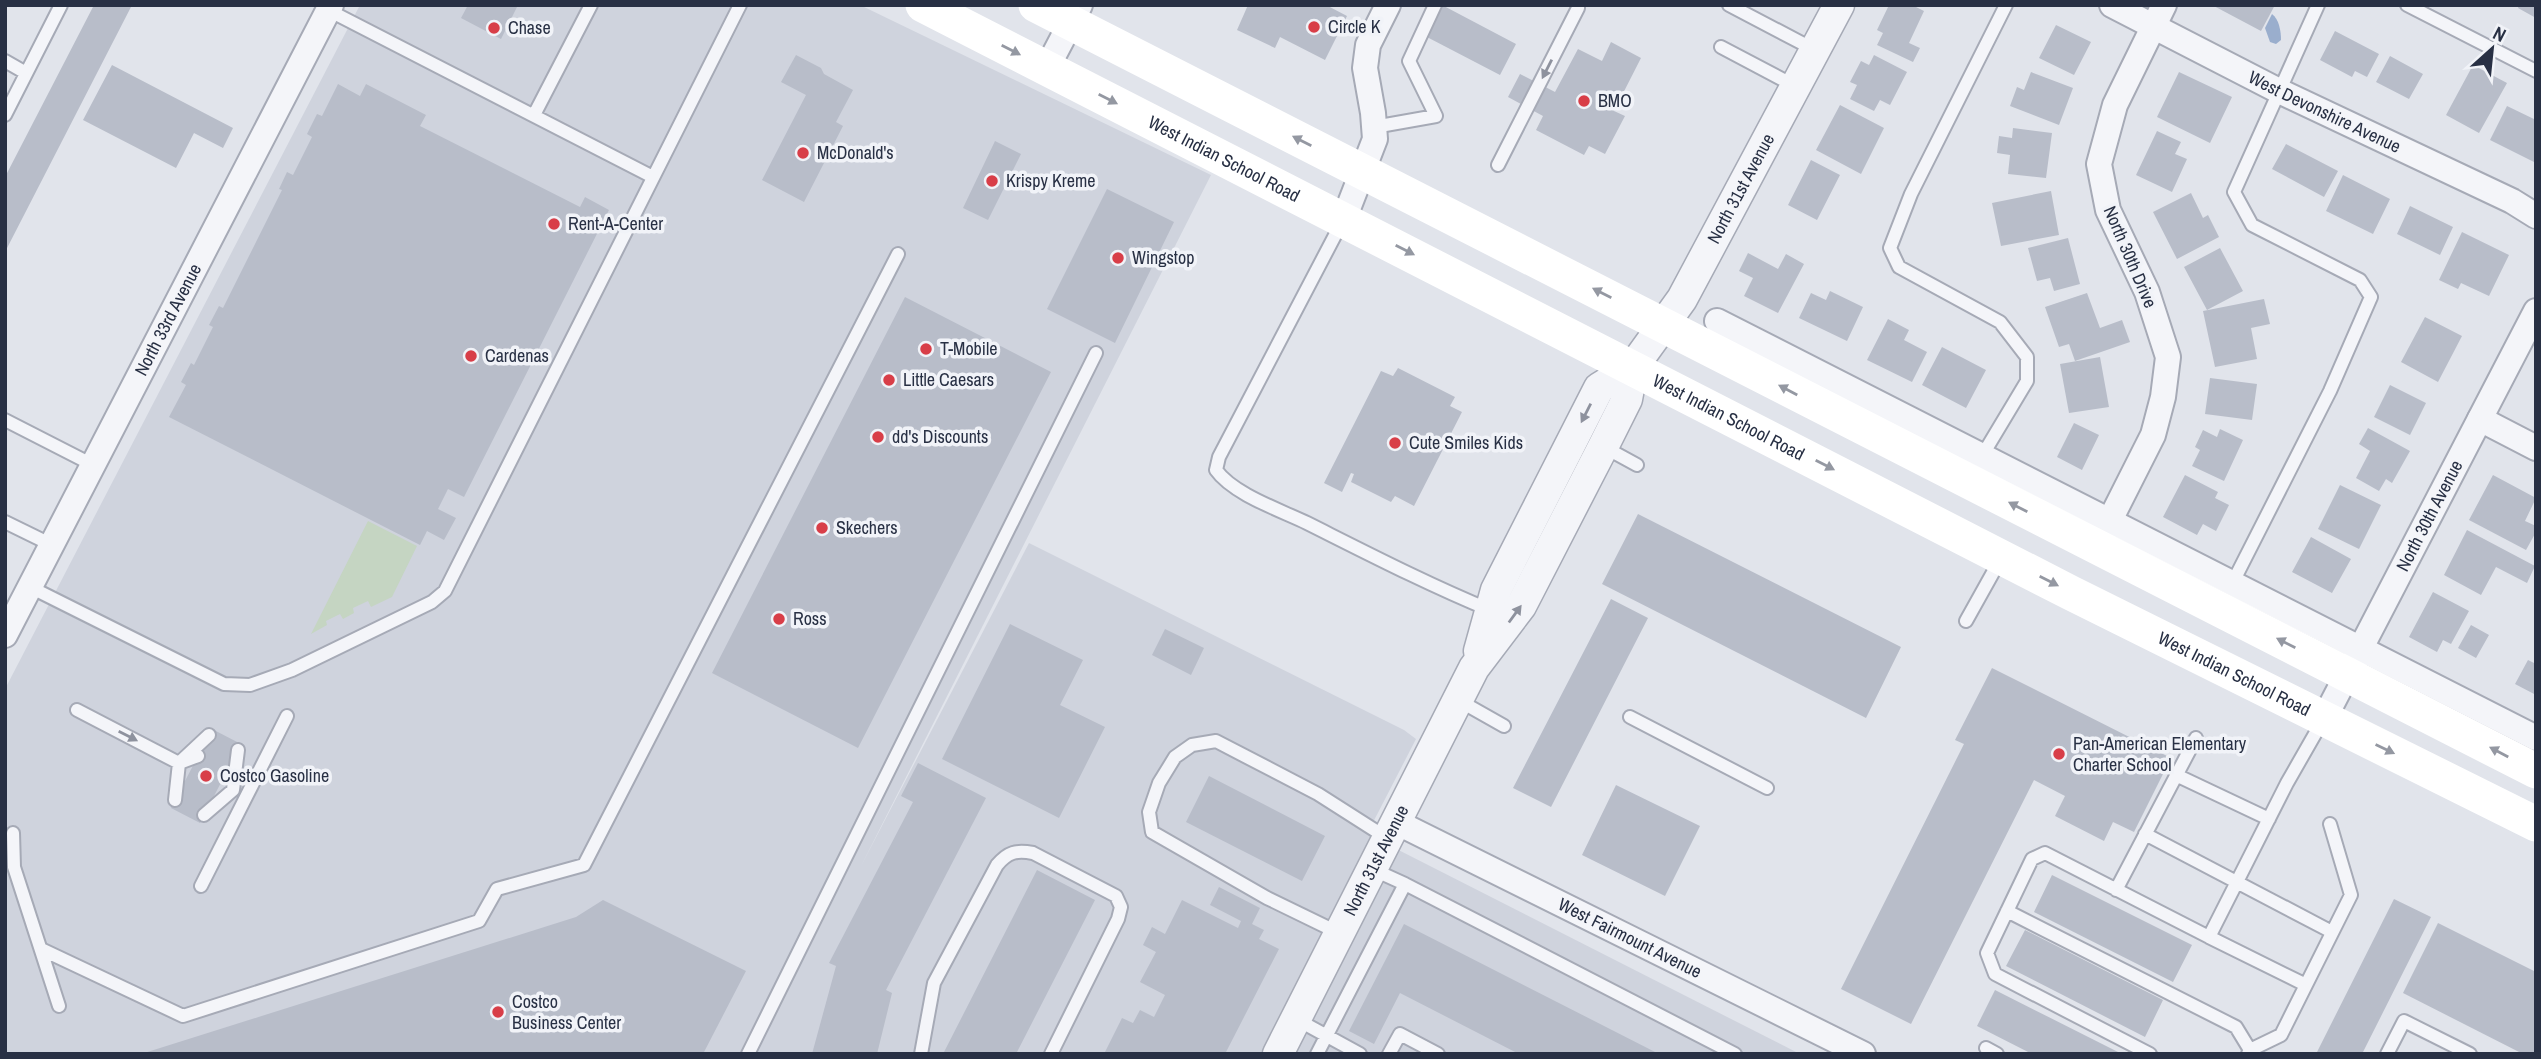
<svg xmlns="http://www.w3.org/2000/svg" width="2541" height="1059" font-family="'Archivo Narrow',sans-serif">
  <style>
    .built { fill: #cfd3dd }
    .green { fill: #c5d5c2 }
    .water { fill: #9aaecd }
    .building { fill: #b8bdc9 }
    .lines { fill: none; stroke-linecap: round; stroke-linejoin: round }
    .service-casing { stroke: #a6aab6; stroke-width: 16 }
    .minor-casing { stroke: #a6aab6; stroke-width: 28 }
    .tertiary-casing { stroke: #a6aab6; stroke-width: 33 }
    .service { stroke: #f4f5f9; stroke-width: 12 }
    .minor { stroke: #f4f5f9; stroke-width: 24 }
    .tertiary { stroke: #f4f5f9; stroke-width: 30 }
    .secondary { stroke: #fff; stroke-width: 35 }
    .oneway { fill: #9498a2 }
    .oneway2 { fill: #8e929e }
    .poi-dot { fill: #d83e48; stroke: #f1f3f8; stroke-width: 2.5 }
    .labels { text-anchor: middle; stroke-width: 7; stroke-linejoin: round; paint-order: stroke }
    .poi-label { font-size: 18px; fill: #283044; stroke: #f1f3f8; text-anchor: start }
    .street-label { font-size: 18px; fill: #283044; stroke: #f1f3f8 }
  </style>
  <rect width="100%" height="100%" fill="#e1e4eb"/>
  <path class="built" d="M360,5H860L1211,175L860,868L1029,543L1404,730L1416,739L1367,834L1800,1054H5V689Z"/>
  <path class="green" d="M368,521L417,546L392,597L371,607L368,601L353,608L354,613L343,619L340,614L326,621L327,625L311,634Z"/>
  <path class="water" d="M2272,14C2279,19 2281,31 2281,40L2276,44L2270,42L2265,28Z"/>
  <path class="building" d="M94,5H132L5,252V177Z
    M468,5H518L501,39L461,18Z
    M1248,5H1326L1347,16L1325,60L1280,37L1275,48L1237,30Z
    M1442,5L1516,44L1500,75L1425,36Z
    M1889,5H1912L1924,11L1909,43L1920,48L1913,62L1877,45L1883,33L1877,30Z
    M2212,5H2275L2261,31Z
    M2519,5H2536V18L2518,8Z
    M2056,25L2091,42L2074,75L2039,58Z
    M2335,31L2379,54L2367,77L2355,71L2352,77L2320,60Z
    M1611,42L1641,58L1614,111L1625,116L1605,154L1589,146L1584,155L1536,130L1543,116L1508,97L1520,74L1555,92L1578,49L1602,61Z
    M796,55L821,68L824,74L853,90L836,122L843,126L804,202L762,180L806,95L781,82Z
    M1874,55L1907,72L1890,105L1880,100L1874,111L1850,99L1857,85L1850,82L1861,61L1869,65Z
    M2390,56L2423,74L2409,99L2376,82Z
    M112,65L233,128L223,148L194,133L176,168L83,120Z
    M2473,65L2507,83L2479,133L2446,115Z
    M2031,72L2073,88L2059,125L2010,106L2017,87L2024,90Z
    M2179,72L2232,97L2210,143L2157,117Z
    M338,84L360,96L366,84L426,115L420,126L580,207L585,197L609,210L464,497L448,489L438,509L456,518L444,540L427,531L420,545L169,417L186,385L181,382L191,363L194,365L213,327L209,325L219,306L223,308L282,190L279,189L287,172L293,175L312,137L307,134L317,114L322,116Z
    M1840,105L1884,128L1861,174L1816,150Z
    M2507,106L2536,120V163L2490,140Z
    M2013,128L2052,133L2046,178L2008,174L2010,155L1997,153L1999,136L2012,138Z
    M2157,131L2181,142L2175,154L2187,159L2172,192L2136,175Z
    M995,141L1021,154L988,220L963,208Z
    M2286,144L2338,171L2324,197L2272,169Z
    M1811,160L1840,175L1817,220L1788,205Z
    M2343,175L2390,199L2373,234L2326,211Z
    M1107,189L1174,222L1115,343L1047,309Z
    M2051,191L2059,235L2001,246L1992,203Z
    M2191,193L2203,218L2208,215L2219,237L2177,259L2153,212Z
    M2410,206L2453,227L2440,255L2397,234Z
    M2462,232L2509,255L2489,296L2461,283L2458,289L2439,280Z
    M2068,238L2080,284L2054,291L2050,278L2037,281L2028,248Z
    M2220,248L2243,291L2207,310L2184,267Z
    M1748,253L1778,269L1786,254L1804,264L1778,313L1744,296L1753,278L1739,271Z
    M1830,291L1863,307L1847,341L1799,318L1811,293L1826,300Z
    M2087,293L2100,328L2122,320L2130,342L2075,361L2069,344L2059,347L2045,307Z
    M905,297L1051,372L858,748L712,673Z
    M2264,299L2270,324L2251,328L2257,359L2215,367L2203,311Z
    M2425,317L2462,336L2438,382L2401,362Z
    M1888,319L1909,330L1904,340L1927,352L1912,382L1867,360Z
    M1942,347L1986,370L1966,408L1922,385Z
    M2100,357L2109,407L2069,413L2060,364Z
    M1398,368L1455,397L1450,406L1462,412L1414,506L1395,496L1391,502L1351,482L1354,474L1351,473L1342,492L1324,483L1381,371L1393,376Z
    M2210,378L2257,384L2252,420L2205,414Z
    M2390,385L2426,403L2410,435L2374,417Z
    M2074,423L2099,435L2082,470L2057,457Z
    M2368,428L2410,451L2392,483L2386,479L2379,491L2356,478L2370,451L2359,444Z
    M2220,429L2243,440L2224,481L2192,466L2200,450L2195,447L2203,430L2217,437Z
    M2185,475L2218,492L2215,498L2229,505L2216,531L2203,524L2197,535L2163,517Z
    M2493,475L2536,498L2525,521L2536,526V532L2526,550L2469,520Z
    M2340,485L2381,505L2359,549L2318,529Z
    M1638,514L1901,647L1866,718L1602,584Z
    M2467,530L2535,566L2527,583L2496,567L2481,595L2444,575Z
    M2311,537L2351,559L2332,593L2292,572Z
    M2433,592L2469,611L2451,644L2443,640L2437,652L2409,637Z
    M1611,599L1648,618L1551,807L1513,788Z
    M1010,624L1083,660L1060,705L1105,727L1059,818L942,759Z
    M2471,625L2489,635L2476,658L2458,648Z
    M1165,629L1204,648L1191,675L1152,655Z
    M2528,660L2536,664V695L2515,684Z
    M1992,668L2171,758L2134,832L2113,822L2104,841L2055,816L2065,796L2034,780L1911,1024L1841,989L1964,744L1955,740Z
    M212,729L241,744L200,823L171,808Z
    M918,763L986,798L886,990L892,993L877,1054H812L836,966L829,963L913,802L901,796Z
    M1209,776L1325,836L1302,881L1186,822Z
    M1616,785L1700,826L1665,896L1582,855Z
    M1037,870L1095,900L1016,1054H943Z
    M2052,875L2192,945L2173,982L2034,912Z
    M1219,887L1260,908L1252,924L1264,930L1259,939L1279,949L1225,1054H1104L1122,1018L1133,1023L1140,1010L1154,1017L1165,995L1140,982L1156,952L1143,945L1152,927L1165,934L1182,900L1238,928L1241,921L1210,905Z
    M2394,899L2431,917L2362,1054H2316Z
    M603,900L746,971L703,1054H141L576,917Z
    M2438,923L2536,972V1054H2523L2403,993Z
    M1404,924L1659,1054H1519L1400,993L1374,1044L1349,1031Z
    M2025,930L2163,1000L2145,1037L2006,966Z
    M1995,990L2122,1054H2032L1977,1026Z"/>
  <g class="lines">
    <g class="service-casing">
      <path id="service" d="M1729,5L1815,50
        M2407,5L2536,71
        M328,10L653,177
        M1721,47L1795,86
        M5,61L26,73
        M5,115L61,5
        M534,115L591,5
        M1374,127L1436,116L1409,61L1435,5
        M1498,165L1578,8
        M1342,222L1219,457L1216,470C1233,494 1280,510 1307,523C1367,553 1427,584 1490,610
        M5,420L93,465
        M1604,447L1637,465
        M1982,456L2027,381V357L2000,322L1899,267L1890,248L1911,194L2006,5
        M5,522L52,545
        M2232,584L2330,391L2371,297L2360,280L2252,225L2234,192L2318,5
        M30,587L224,684L250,685L292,670L432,602L445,591L740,5
        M1966,621L2000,560
        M1458,700L1504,726
        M77,710L179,763L198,756
        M1630,717L1767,788
        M2176,775L2269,819
        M175,800L179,763L209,735
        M204,815L233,790L238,750
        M13,833L14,867L59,1006
        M2145,834L2332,932
        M1372,869L1405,884
        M201,886L287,716
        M2116,890L2196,738
        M2007,911L2236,1027L2250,1050
        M1339,933L1267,898L1152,832L1149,812L1159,783L1175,757L1192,745L1216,741L1318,794L1387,838
        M41,949L183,1016L479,921L497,889L584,865L898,254
        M2306,985L2209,937L2287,783L2323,720
        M1296,1019L1360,1054
        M1986,1048L1997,1054
        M748,1054L1096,353
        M921,1054L934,983L997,865C1008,852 1016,850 1033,853L1116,896L1121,907L1118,919L1051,1054
        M1317,1054L1405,884L1735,1054
        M1389,1054L1400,1034L1438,1054
        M2150,1054L1995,974L1987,953L2032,859L2045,853L2209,937
        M2248,1054L2250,1050L2281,1035L2351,895L2330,824
        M2387,1054L2404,1021L2470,1054"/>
    </g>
    <g class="minor-casing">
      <g id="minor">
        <path id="s1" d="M2112,5L2279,91L2512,201L2536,216"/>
        <path d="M1047,68L1080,5"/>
        <path d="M1344,219L1375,139L1373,113L1365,68L1368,45L1388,5"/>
        <path d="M1717,321L2536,738"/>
        <path d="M2480,419L2536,448"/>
        <path d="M2103,534L2153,435L2163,397L2168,357L2147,292L2108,210L2099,164L2115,105L2164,5"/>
        <path id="s2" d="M5,635L331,5"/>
        <path id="s3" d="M2324,719L2536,311"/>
        <path id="s4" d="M1396,822L1863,1054"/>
      </g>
    </g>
    <g class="tertiary-casing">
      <g id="tertiary">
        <path id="s5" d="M1479,651L1496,590L1599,388L1633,367L1682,299L1839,5"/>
        <path id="s6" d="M1278,1054L1474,668L1521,606L1603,447L1627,399L1633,367"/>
      </g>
    </g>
    <use href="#service" class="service"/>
    <use href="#minor" class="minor"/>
    <use href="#tertiary" class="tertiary"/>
    <g class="secondary">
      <path id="s7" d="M923,5L2071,593L2536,824"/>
      <path d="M1036,5L2536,771"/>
    </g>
  </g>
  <defs><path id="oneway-solid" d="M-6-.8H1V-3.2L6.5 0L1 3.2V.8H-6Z" transform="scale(1.75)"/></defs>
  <g class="oneway">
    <use href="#oneway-solid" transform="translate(1011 50) rotate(27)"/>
    <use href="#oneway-solid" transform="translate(1108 99) rotate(27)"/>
    <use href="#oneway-solid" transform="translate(1302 141) rotate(-153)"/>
    <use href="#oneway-solid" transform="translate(1405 250) rotate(27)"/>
    <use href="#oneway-solid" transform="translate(1602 293) rotate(-153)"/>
    <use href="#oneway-solid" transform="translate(1788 390) rotate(-152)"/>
    <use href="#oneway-solid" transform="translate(1825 465) rotate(27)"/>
    <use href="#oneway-solid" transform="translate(2018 507) rotate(-153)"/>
    <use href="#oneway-solid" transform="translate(2049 581) rotate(27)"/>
    <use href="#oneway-solid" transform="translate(2286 643) rotate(-153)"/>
    <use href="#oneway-solid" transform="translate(2385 749) rotate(26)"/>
    <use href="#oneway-solid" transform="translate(2499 752) rotate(-152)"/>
  </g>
  <g class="oneway2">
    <use href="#oneway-solid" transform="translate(1547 69) rotate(117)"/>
    <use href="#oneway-solid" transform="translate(1586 413) rotate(117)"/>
    <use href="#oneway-solid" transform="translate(1515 614) rotate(-54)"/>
    <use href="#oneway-solid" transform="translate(128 736) rotate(27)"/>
  </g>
  <g class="poi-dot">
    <circle cx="1314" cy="27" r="7"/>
    <circle cx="494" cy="28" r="7"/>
    <circle cx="1584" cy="101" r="7"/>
    <circle cx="803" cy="153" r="7"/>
    <circle cx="992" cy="181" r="7"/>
    <circle cx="554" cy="224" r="7"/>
    <circle cx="1118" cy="258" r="7"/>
    <circle cx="926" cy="349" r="7"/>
    <circle cx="471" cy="356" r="7"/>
    <circle cx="889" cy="380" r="7"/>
    <circle cx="878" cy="437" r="7"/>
    <circle cx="1395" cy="443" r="7"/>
    <circle cx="822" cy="528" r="7"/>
    <circle cx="779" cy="619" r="7"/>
    <circle cx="2059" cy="754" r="7"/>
    <circle cx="206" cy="776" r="7"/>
    <circle cx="498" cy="1012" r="7"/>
  </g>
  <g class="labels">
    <g class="poi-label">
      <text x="1328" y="33">Circle K</text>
      <text x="508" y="34">Chase</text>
      <text x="1598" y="107">BMO</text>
      <text x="817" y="159">McDonald's</text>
      <text x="1006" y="187">Krispy Kreme</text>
      <text x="568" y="230">Rent-A-Center</text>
      <text x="1132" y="264">Wingstop</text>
      <text x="940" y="355">T-Mobile</text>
      <text x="485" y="362">Cardenas</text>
      <text x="903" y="386">Little Caesars</text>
      <text x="892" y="443">dd's Discounts</text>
      <text x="1409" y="449">Cute Smiles Kids</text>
      <text x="836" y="534">Skechers</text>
      <text x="793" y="625">Ross</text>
      <text x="2073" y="750">Pan-American Elementary<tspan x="2073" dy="21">Charter School</tspan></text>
      <text x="220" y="782">Costco Gasoline</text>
      <text x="512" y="1008">Costco<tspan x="512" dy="21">Business Center</tspan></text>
    </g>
    <g class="street-label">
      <text dy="6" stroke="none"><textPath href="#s1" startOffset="238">West Devonshire Avenue</textPath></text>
      <text dy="6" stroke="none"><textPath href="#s7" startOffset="338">West Indian School Road</textPath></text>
      <text dy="6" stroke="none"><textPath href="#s5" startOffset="539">North 31st Avenue</textPath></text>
      <text transform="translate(2130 257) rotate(67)" y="6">North 30th Drive</text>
      <text dy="6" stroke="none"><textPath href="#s2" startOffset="355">North 33rd Avenue</textPath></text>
      <text dy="6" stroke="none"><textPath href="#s7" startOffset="905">West Indian School Road</textPath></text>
      <text dy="6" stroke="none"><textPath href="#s3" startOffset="229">North 30th Avenue</textPath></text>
      <text dy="6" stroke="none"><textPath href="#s7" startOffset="1472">West Indian School Road</textPath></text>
      <text dy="6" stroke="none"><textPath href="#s6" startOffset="217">North 31st Avenue</textPath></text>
      <text dy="6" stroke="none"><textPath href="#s4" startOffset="261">West Fairmount Avenue</textPath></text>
    </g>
  </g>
  <rect width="2541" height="1059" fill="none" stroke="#283044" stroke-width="14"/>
  <g transform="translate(2492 49) rotate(27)" stroke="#f1f3f8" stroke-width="5" paint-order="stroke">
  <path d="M0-5L12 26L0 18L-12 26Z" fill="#283044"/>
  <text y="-10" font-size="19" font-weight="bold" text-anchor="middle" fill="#283044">N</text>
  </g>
</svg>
